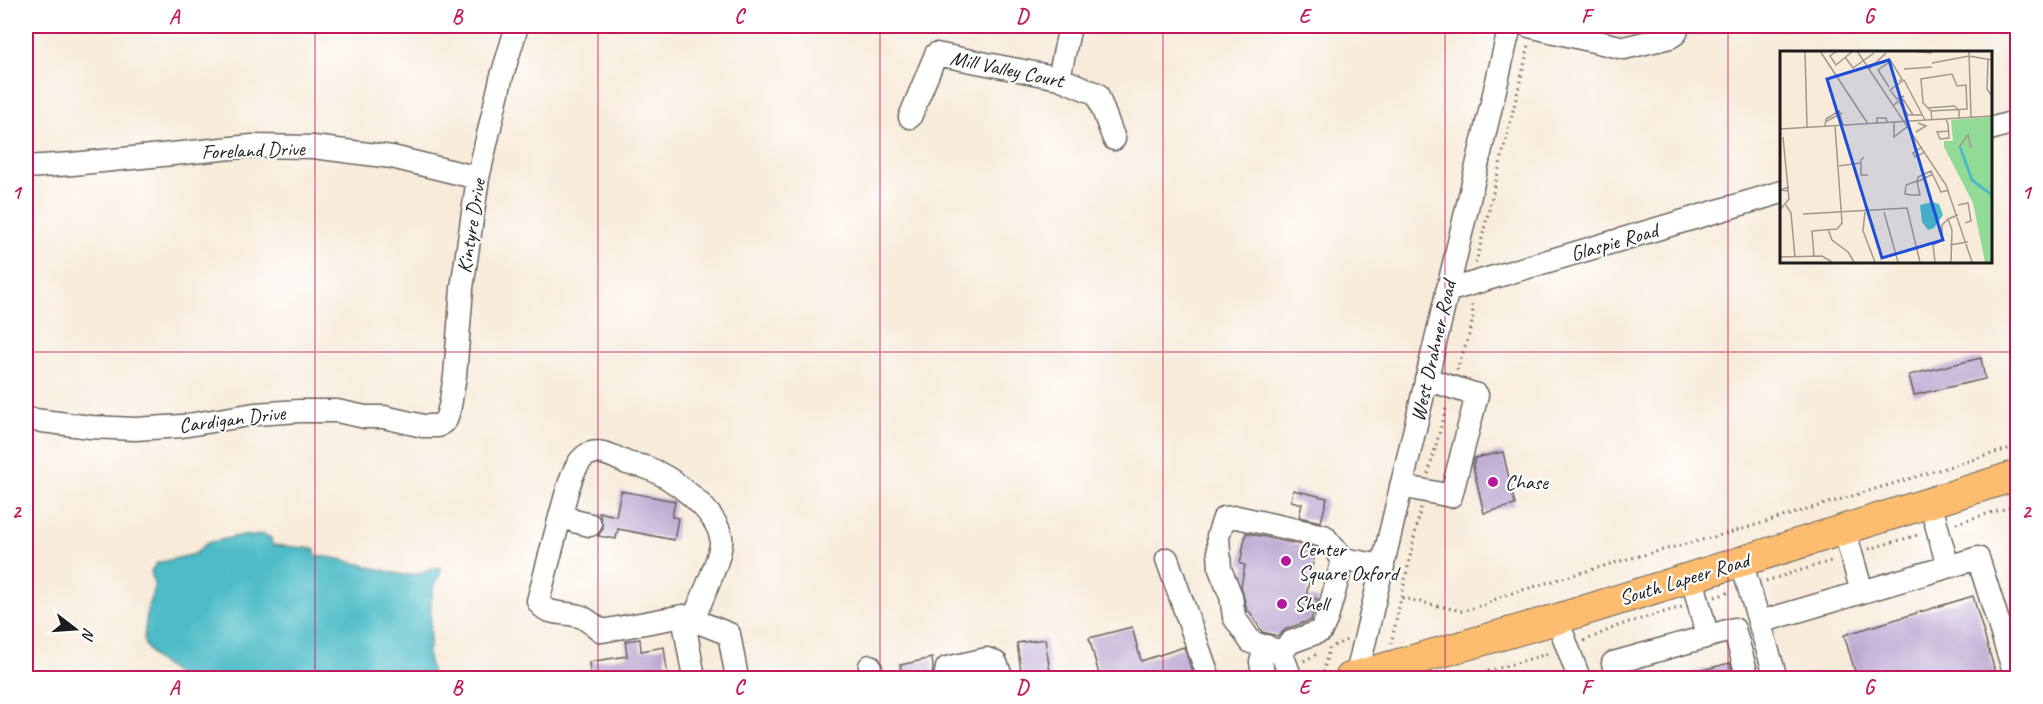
<svg xmlns="http://www.w3.org/2000/svg" width="2043" height="704" font-family="Caveat,sans-serif">
  <style>
    .water { fill: #4ebcc7; stroke: #356c72; stroke-width: 1.5 }
    .building { fill: #bba8d1 }
    .lines { fill: none; stroke-linecap: round; stroke-linejoin: round }
    .minor-casing { stroke: #69645e; stroke-width: 25 }
    .major-casing { stroke: #69645e; stroke-width: 32 }
    .path { stroke: #69645e; stroke-width: 3; stroke-dasharray: 1.5 4.5; stroke-linecap: butt }
    .minor { stroke: #fff; stroke-width: 22 }
    .major { stroke: #fcbd6f; stroke-width: 30 }
    .grid { fill: none; stroke: #c2185b; stroke-width: 1.5; stroke-opacity: 0.55 }
    .poi-dot { fill: #b5179e; stroke: #fff; stroke-width: 2 }
    .labels { text-anchor: middle; stroke-width: 4.5; stroke-linejoin: round; paint-order: stroke }
    .street-label { font-size: 21px; fill: #1c1c1c; stroke: #fff }
    .poi-label { font-size: 21px; fill: #1c1c1c; stroke: #fff; text-anchor: start }
    .inset-river { fill: none; stroke: #4ebcc7; stroke-width: 3 }
    .inset-road { fill: none; stroke: #a0988e; stroke-width: 1.5 }
    .view { fill: #1d4ed8; fill-opacity: 0.15; stroke: #1d4ed8; stroke-width: 3 }
    .inset-edge { fill: none; stroke: #1c1c1c; stroke-width: 3 }
    .neatline { fill: none; stroke: #c2185b; stroke-width: 2 }
    .grid-label { font-size: 20px; text-anchor: middle; font-weight: bold; fill: #c2185b }
  </style>
  <rect width="100%" height="100%" fill="#fff"/>
  <filter id="ink" filterUnits="userSpaceOnUse"><feTurbulence type="fractalNoise" baseFrequency=".0167" numOctaves="2"/><feDisplacementMap in="SourceGraphic" scale="12" xChannelSelector="R" yChannelSelector="G"/><feConvolveMatrix kernelMatrix="1 2 1 2 8 2 1 2 1" color-interpolation-filters="sRGB"/></filter>
  <filter id="wash" filterUnits="userSpaceOnUse"><feTurbulence type="fractalNoise" baseFrequency=".008" numOctaves="4" result="noise"/><feDisplacementMap in="SourceGraphic" scale="24" xChannelSelector="R" yChannelSelector="G"/><feGaussianBlur stdDeviation="1.35" result="paint"/><feColorMatrix in="noise" values="0 0 0 0 0 0 0 0 0 0 0 0 0 0 0 0 0 1.4 0 .05"/><feComposite in="paint" operator="in"/></filter>
  <g filter="url(#wash)">
    <rect width="100%" height="100%" fill="#f8ebda"/>
    <path class="water" d="M248,534L249,537L263,534L271,538L272,545L315,549V555L339,559L402,575L421,574L432,568H440L441,571L433,589L431,601L430,646L427,653L433,678H182L155,659L145,645L144,638L148,606L155,588L151,571L157,563L195,554L207,543Z"/>
    <g id="blocks">
      <path class="building" d="M1981,358L1985,379L1914,395L1909,375Z
        M1503,452L1515,505L1484,513L1473,466L1475,458Z
        M1293,490L1327,498L1321,522L1299,517L1302,504L1291,501Z
        M621,491L675,501L672,517L678,518L674,540L618,529L616,539L598,536L603,528L599,512L616,516Z
        M1246,533L1316,548L1306,597L1318,599L1311,620L1286,629L1278,636L1262,632L1250,612L1247,611L1241,586L1245,565L1240,564Z
        M1973,596L1997,678H1857L1844,635Z
        M1132,627L1141,661L1184,647L1192,671L1176,678H1100L1089,638Z
        M640,639L641,651L664,647L668,678H591L589,662L627,656L625,641Z
        M1045,639L1051,678H1022L1017,643Z
        M932,658L933,667L932,678H903L900,665Z
        M1730,663L1734,678H1686V674Z"/>
    </g>
  </g>
  <g filter="url(#ink)">
    <use href="#blocks" fill-opacity="0" stroke="#69645e" stroke-width="1.5"/>
    <g class="lines">
      <g class="minor-casing">
        <path id="minor" d="M1529,26L1624,48L1670,37L1676,33L1678,26
          M1059,78L1070,26
          M910,117L936,54L1059,78L1097,94L1114,139
          M1990,129L2018,121
          M26,167L72,164L252,146L313,147L392,157L478,178
          M1447,291L1782,192
          M26,419L91,427L135,429L182,426L255,414L299,411H337L365,417H384L423,426H438L446,420L450,406L455,376L462,288L478,178L501,79L517,26
          M1401,486L1451,496L1477,395L1426,379
          M1930,502L1948,567
          M561,513L538,601C546,617 567,611 582,617C589,621 596,627 602,631L683,616L694,678
          M590,525L574,521L561,513C566,497 571,468 584,457C596,446 615,457 627,463C633,465 639,465 645,467C671,476 715,509 721,537C724,553 700,602 693,620
          M1844,529L1862,592
          M1167,559L1209,678
          M1741,561L1776,678
          M1692,578L1707,635
          M683,616L729,634L737,678
          M1557,619L1579,678
          M1760,622L1978,558L2016,678
          M1281,652L1291,642L1321,631L1327,618L1343,559
          M870,666L874,678
          M945,678L947,668L987,659L996,663L1002,678
          M1264,678L1261,662L1266,646
          M1291,678L1281,652L1251,642L1234,617L1231,596L1220,569L1218,536L1224,518L1237,517L1324,536L1343,559L1383,566
          M1356,678L1510,26
          M1617,678L1613,663L1734,629L1748,678"/>
      </g>
      <g class="major-casing">
        <path id="major" d="M1350,678L1557,619L2018,475"/>
      </g>
      <path class="path" d="M1476,263L1529,45
        M1457,370C1463,349 1478,322 1471,301
        M1428,474L1447,405
        M1956,523L2018,505
        M1869,549L1921,534
        M1766,581L1834,560
        M1715,597L1731,592
        M1402,598L1462,611C1475,608 1488,604 1499,597L1624,560L1729,533L2018,446
        M1584,641L1620,625L1682,607
        M1391,644L1421,507
        M1334,646L1347,640
        M1304,661L1317,654
        M1322,678L1329,648
        M1465,678L1550,653"/>
      <use href="#minor" class="minor"/>
      <use href="#major" class="major"/>
    </g>
  </g>
  <path class="grid" d="M315,26V678M598,26V678M880,26V678M1163,26V678M1445,26V678M1728,26V678M26,352H2018"/>
  <g class="poi-dot">
    <circle cx="1493" cy="482" r="6"/>
    <circle cx="1286" cy="561" r="6"/>
    <circle cx="1282" cy="604" r="6"/>
  </g>
  <g class="labels">
    <g class="street-label">
      <text transform="translate(1007 69) rotate(12)" y="7">Mill Valley Court</text>
      <text transform="translate(253 150) rotate(-2)" y="7">Foreland Drive</text>
      <text transform="translate(471 226) rotate(-81)" y="7">Kintyre Drive</text>
      <text transform="translate(1614 242) rotate(-16)" y="7">Glaspie Road</text>
      <text transform="translate(1433 351) rotate(-77)" y="7">West Drahner Road</text>
      <text transform="translate(232 419) rotate(-7)" y="7">Cardigan Drive</text>
      <text transform="translate(1684 579) rotate(-17)" y="7">South Lapeer Road</text>
    </g>
    <g class="poi-label">
      <text x="1505" y="489">Chase</text>
      <text x="1298" y="556">Center<tspan x="1298" dy="24">Square Oxford</tspan></text>
      <text x="1294" y="611">Shell</text>
    </g>
  </g>
  <g transform="translate(1780 51)">
    <rect width="212" height="212" fill="#f8ebda"/>
    <path d="M211,66V211H205L193,152L164,96V90H173L171,69Z" fill="#91db97"/>
    <path d="M152,151L159,153L163,164L154,177L148,179L142,171L140,154Z" fill="#4ebcc7"/>
    <path class="inset-river" d="M180,96L192,129L212,144"/>
    <path class="inset-road" d="M25,0L27,76M40,0L88,73M57,0L50,5L56,14L73,0M77,0L166,134L192,211M131,0L152,2M189,0L191,66M65,6L73,17L94,2M208,8L207,38L212,45M152,12L189,5L212,9M89,18L106,2M124,18L152,16M0,25V0M109,36L98,19L111,10L122,28L119,30M123,48L133,64M119,51L128,64H142M114,54L124,45L117,48L110,39L124,29L145,69M147,57L174,55L179,59V67M151,60L187,58L186,34L177,35L172,23L141,28L143,52L151,60L152,69M166,68L168,73L169,87L160,88L157,81L168,80M45,71L62,62M114,71V86L128,75M97,72V67H106L107,71M45,75L46,68L59,60L63,74M0,78L212,65M136,81L146,75L138,72M142,96L133,102L135,106L145,101M179,96L188,84L191,97M84,106L81,109V124H88M59,115L80,112M137,131L138,126L151,120L161,141L169,139M9,136L0,139L9,140M132,144H140L137,131L153,123M132,144L125,143L126,134L137,130M6,154L11,162L15,206M178,154L188,152L191,170L185,172M0,159L9,148L3,86M85,161L83,180L95,211M104,161L118,211M23,163L127,157L140,211M48,178L52,189L68,201L74,211M170,194L188,191M0,206L42,205L52,211M34,206L32,180L57,178L62,172L55,75M155,211L153,194L162,189V174L168,168M171,211L172,179L168,168L178,164"/>
    <path class="view" d="M109,9L163,189L102,207L47,28Z"/>
    <rect width="212" height="212" class="inset-edge"/>
  </g>
  <rect width="2043" height="704" fill="none" stroke="#fff" stroke-width="66"/>
  <g transform="translate(75 629) rotate(107)" stroke="#ffffff" stroke-width="4.5" paint-order="stroke">
  <path d="M0-4.5L10 22L0 15L-10 22Z" fill="#1c1c1c"/>
  <text y="-9" font-size="16" font-weight="bold" text-anchor="middle" fill="#1c1c1c">N</text>
  </g>
  <rect x="33" y="33" width="1977" height="638" class="neatline"/>
  <g class="grid-label">
    <text x="174" y="23">A</text>
    <text x="457" y="23">B</text>
    <text x="739" y="23">C</text>
    <text x="1022" y="23">D</text>
    <text x="1304" y="23">E</text>
    <text x="1586" y="23">F</text>
    <text x="1869" y="23">G</text>
    <text x="16" y="199">1</text>
    <text x="2026" y="199">1</text>
    <text x="16" y="518">2</text>
    <text x="2026" y="518">2</text>
    <text x="174" y="694">A</text>
    <text x="457" y="694">B</text>
    <text x="739" y="694">C</text>
    <text x="1022" y="694">D</text>
    <text x="1304" y="694">E</text>
    <text x="1586" y="694">F</text>
    <text x="1869" y="694">G</text>
  </g>
</svg>
